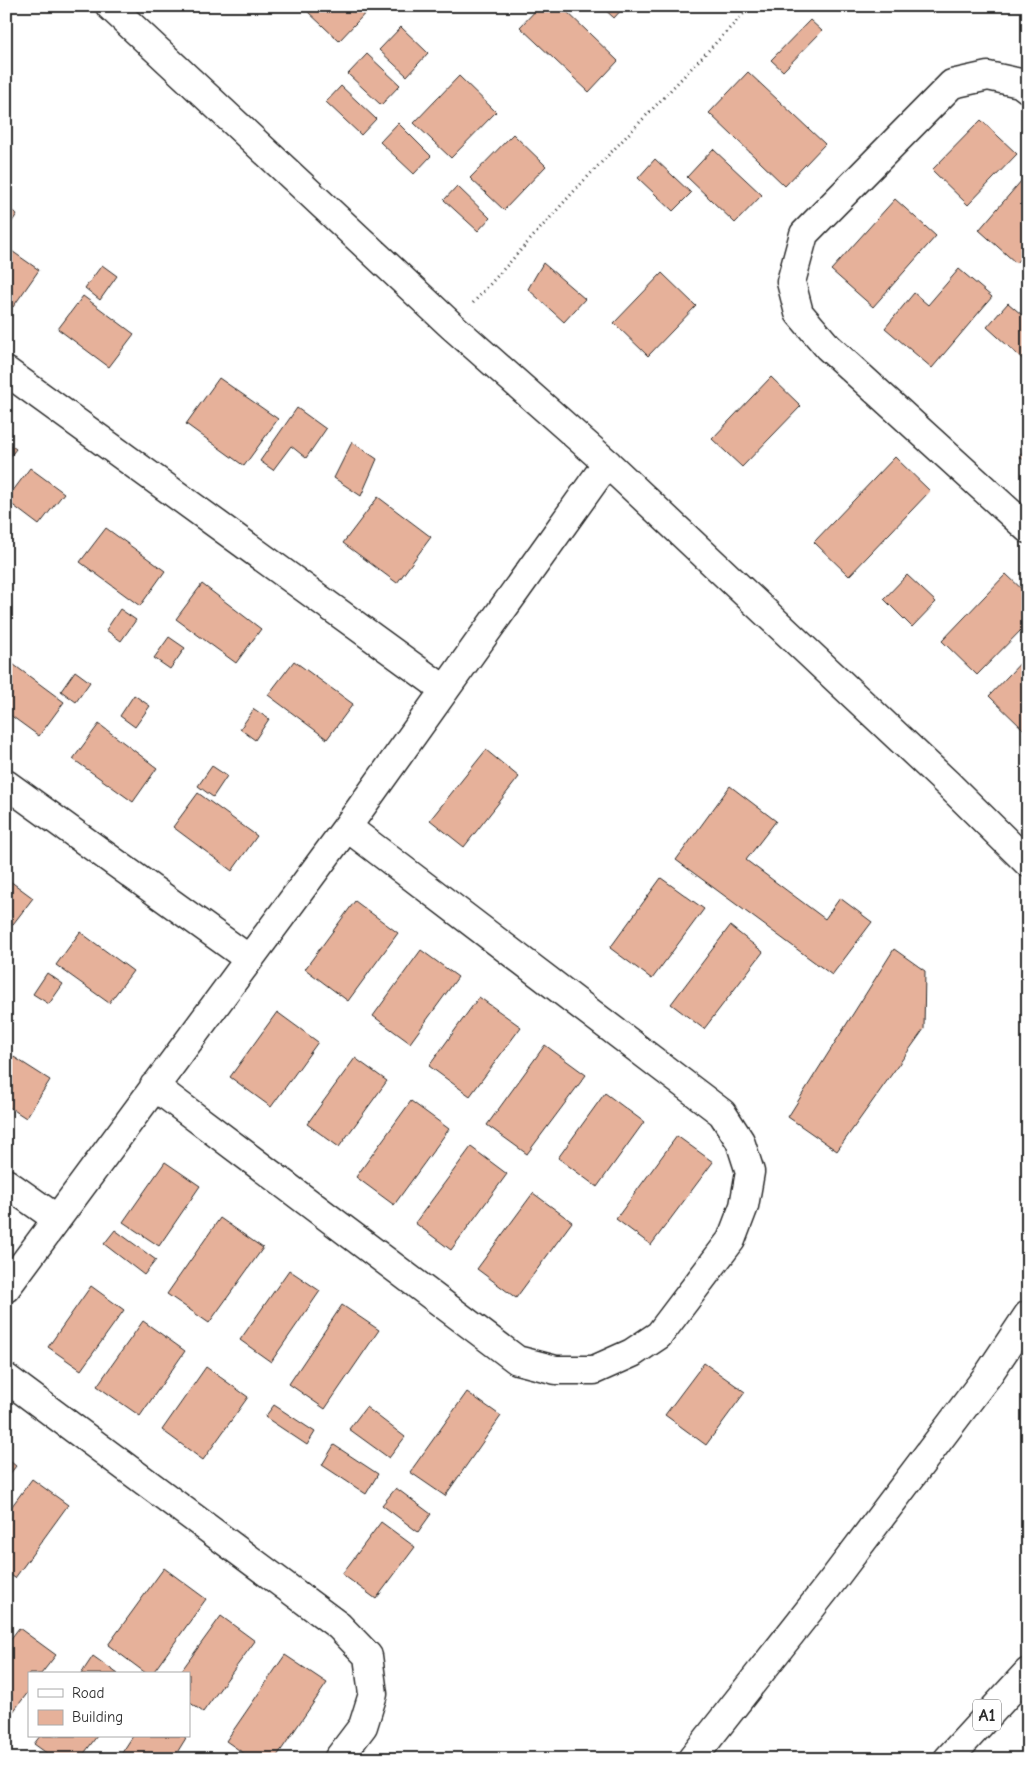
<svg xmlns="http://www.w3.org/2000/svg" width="1034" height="1765" font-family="'Comic Neue',sans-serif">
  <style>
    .building { fill: #e6b19a; stroke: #2b2b2b }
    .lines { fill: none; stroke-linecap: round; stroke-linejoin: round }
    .street-casing { stroke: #2b2b2b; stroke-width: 31 }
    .secondary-casing { stroke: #2b2b2b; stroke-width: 31 }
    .highway-casing { stroke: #2b2b2b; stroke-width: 31 }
    .path { stroke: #2b2b2b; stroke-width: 3; stroke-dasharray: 1 4; stroke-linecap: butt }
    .street { stroke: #fff; stroke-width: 28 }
    .secondary { stroke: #fff; stroke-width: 28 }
    .highway { stroke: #fff; stroke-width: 28 }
    .labels { text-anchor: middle; stroke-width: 4.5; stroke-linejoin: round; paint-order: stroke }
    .shield { fill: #fff; stroke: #6b6b6b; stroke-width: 1 }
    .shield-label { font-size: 18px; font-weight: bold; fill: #2b2b2b }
  </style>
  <rect width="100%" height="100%" fill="#fff"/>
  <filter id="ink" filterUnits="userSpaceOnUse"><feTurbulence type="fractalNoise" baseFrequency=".02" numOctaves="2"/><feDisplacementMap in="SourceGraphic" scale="10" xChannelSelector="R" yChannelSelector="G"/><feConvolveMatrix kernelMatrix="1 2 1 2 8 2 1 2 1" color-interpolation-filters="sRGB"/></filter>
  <g filter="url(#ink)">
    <path class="building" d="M311,6H372L339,41L307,11Z
      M540,6H561L618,61L589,92L520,27Z
      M601,6H624V7L614,18Z
      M810,20L822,31L783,71L771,60Z
      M401,27L428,53L407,76L379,50Z
      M367,54L400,85L381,105L348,74Z
      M748,72L825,144L785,186L709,113Z
      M459,76L496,112L451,158L414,123Z
      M341,86L376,119L361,135L326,102Z
      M981,120L1017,154L968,205L932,170Z
      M398,123L431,156L414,174L380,142Z
      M513,134L546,166L504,210L470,178Z
      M713,149L762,195L735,223L687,177Z
      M655,159L691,193L673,211L638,178Z
      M1028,173V249L1016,263L979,230Z
      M457,186L490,218L478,231L444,200Z
      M895,199L936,236L873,307L831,270Z
      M6,207L17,214L6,231Z
      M6,247L39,270L13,307L6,302Z
      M543,263L585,299L564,322L528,289Z
      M102,265L117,276L100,300L85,288Z
      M959,269L992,297L932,368L885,328L914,293L928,305Z
      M662,273L696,306L648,356L614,323Z
      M83,296L134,334L109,367L58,329Z
      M1008,303L1028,320V364L987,327Z
      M771,377L801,406L742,467L712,439Z
      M219,378L278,419L244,466L186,424Z
      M297,408L326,429L306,458L291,446L273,470L260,461Z
      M6,442L16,449L6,462Z
      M352,442L377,459L361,496L334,478Z
      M1028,446V464L1019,456Z
      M895,457L930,491L849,576L814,542Z
      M30,468L64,493L39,525L6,500Z
      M378,497L431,537L397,583L343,543Z
      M106,528L165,571L140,606L80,562Z
      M1006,574L1028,595V623L977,675L942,641Z
      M907,575L936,602L912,627L884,599Z
      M202,584L261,629L236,663L176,619Z
      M120,609L136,620L121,641L106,630Z
      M169,637L185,648L170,669L154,658Z
      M1028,655V726L1024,730L989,696Z
      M6,659L64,702L39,736L6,712Z
      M294,661L353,704L327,739L268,695Z
      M75,671L90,682L76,702L61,691Z
      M134,695L150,706L135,727L120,716Z
      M254,709L269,719L255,740L240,729Z
      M99,724L157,768L133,802L73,759Z
      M486,750L519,777L464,847L430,820Z
      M212,766L227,776L213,797L198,786Z
      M730,786L776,821L746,860L825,919L840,898L872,922L832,975L676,860Z
      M198,793L257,836L232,871L173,827Z
      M6,878L33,898L7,932L6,931Z
      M661,878L704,909L652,979L610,948Z
      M355,901L398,933L348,1001L305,969Z
      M730,926L763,952L704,1029L671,1004Z
      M80,932L133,971L109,1003L56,965Z
      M894,949L925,971L924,1029L837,1151L788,1117Z
      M421,950L458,977L410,1043L373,1016Z
      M47,973L63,984L49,1004L33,994Z
      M479,997L521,1027L470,1096L429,1066Z
      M277,1012L318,1042L271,1107L230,1077Z
      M545,1045L586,1075L527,1154L487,1125Z
      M6,1052L50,1080L26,1118L6,1105Z
      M355,1058L387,1081L339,1147L307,1124Z
      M605,1093L644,1122L597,1187L558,1158Z
      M411,1101L449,1129L394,1205L356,1177Z
      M677,1136L713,1162L651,1245L616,1219Z
      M471,1147L507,1174L451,1250L415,1223Z
      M165,1162L200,1186L159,1246L123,1222Z
      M533,1193L572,1222L516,1298L477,1269Z
      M220,1218L263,1248L209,1323L167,1294Z
      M115,1230L156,1260L144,1275L104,1244Z
      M289,1270L320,1291L271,1362L240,1340Z
      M91,1286L124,1310L81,1370L48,1347Z
      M342,1305L379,1330L325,1409L289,1384Z
      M143,1321L185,1351L140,1416L97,1386Z
      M704,1363L745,1392L706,1445L665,1415Z
      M206,1367L248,1397L203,1460L162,1430Z
      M467,1392L501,1416L445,1496L410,1472Z
      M274,1405L315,1432L307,1445L265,1417Z
      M366,1407L405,1437L389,1458L349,1429Z
      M334,1445L378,1474L366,1494L322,1465Z
      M6,1458L16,1466L6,1479Z
      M32,1479L68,1505L15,1578L6,1572V1514Z
      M396,1488L431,1514L418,1532L382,1505Z
      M381,1522L415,1547L376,1599L342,1574Z
      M164,1568L206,1599L152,1674H147L108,1645Z
      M221,1616L255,1641L203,1712L189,1702V1674H179Z
      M19,1628L56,1655L41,1674H29V1691L6,1721V1645Z
      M285,1655L327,1683L275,1759H252L226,1741Z
      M93,1656L118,1674H81Z
      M40,1736H97L80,1759H55L34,1744Z
      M133,1736H183L186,1738L173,1759H118Z"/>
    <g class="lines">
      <g class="street-casing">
        <path id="street" d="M1028,89L1020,83L988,76L952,84L804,234L791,282L799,313L828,347L1028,529
          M6,371L445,690
          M6,784L249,959
          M154,1086L517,1360L556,1370H594L632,1353L659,1335L731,1240L744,1206L750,1172L740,1141L722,1113L347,827
          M6,1183L57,1219
          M6,1288L347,827L607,463
          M6,1378L339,1626L368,1656L373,1694L363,1726L338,1759
          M692,1759L833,1580L988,1375L1028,1315"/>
      </g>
      <g class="secondary-casing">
        <path id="secondary" d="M110,6L452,326L607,463L948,784L1028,863"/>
      </g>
      <g class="highway-casing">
        <path id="highway" d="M948,1759L1028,1672"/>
      </g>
      <path class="path" d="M473,303L576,189L751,6"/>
      <use href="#street" class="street"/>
      <use href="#secondary" class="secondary"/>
      <use href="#highway" class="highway"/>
    </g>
  </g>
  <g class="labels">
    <rect class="shield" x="973" y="1699.5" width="28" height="31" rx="4"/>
    <g class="shield-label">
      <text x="987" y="1721">A1</text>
    </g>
  </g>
  <rect width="1034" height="1765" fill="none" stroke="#fff" stroke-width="25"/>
  <rect x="12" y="12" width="1009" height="1740" fill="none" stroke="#2b2b2b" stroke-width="2" filter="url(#ink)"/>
  <rect x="28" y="1672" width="162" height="65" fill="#ffffff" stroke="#aaaaaa"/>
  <rect x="38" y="1689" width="25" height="8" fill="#ffffff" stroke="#aaaaaa"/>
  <text x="72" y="1698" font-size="15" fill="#2b2b2b">Road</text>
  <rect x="38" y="1710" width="25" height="15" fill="#e6b19a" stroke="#aaaaaa"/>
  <text x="72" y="1722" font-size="15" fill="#2b2b2b">Building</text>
</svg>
